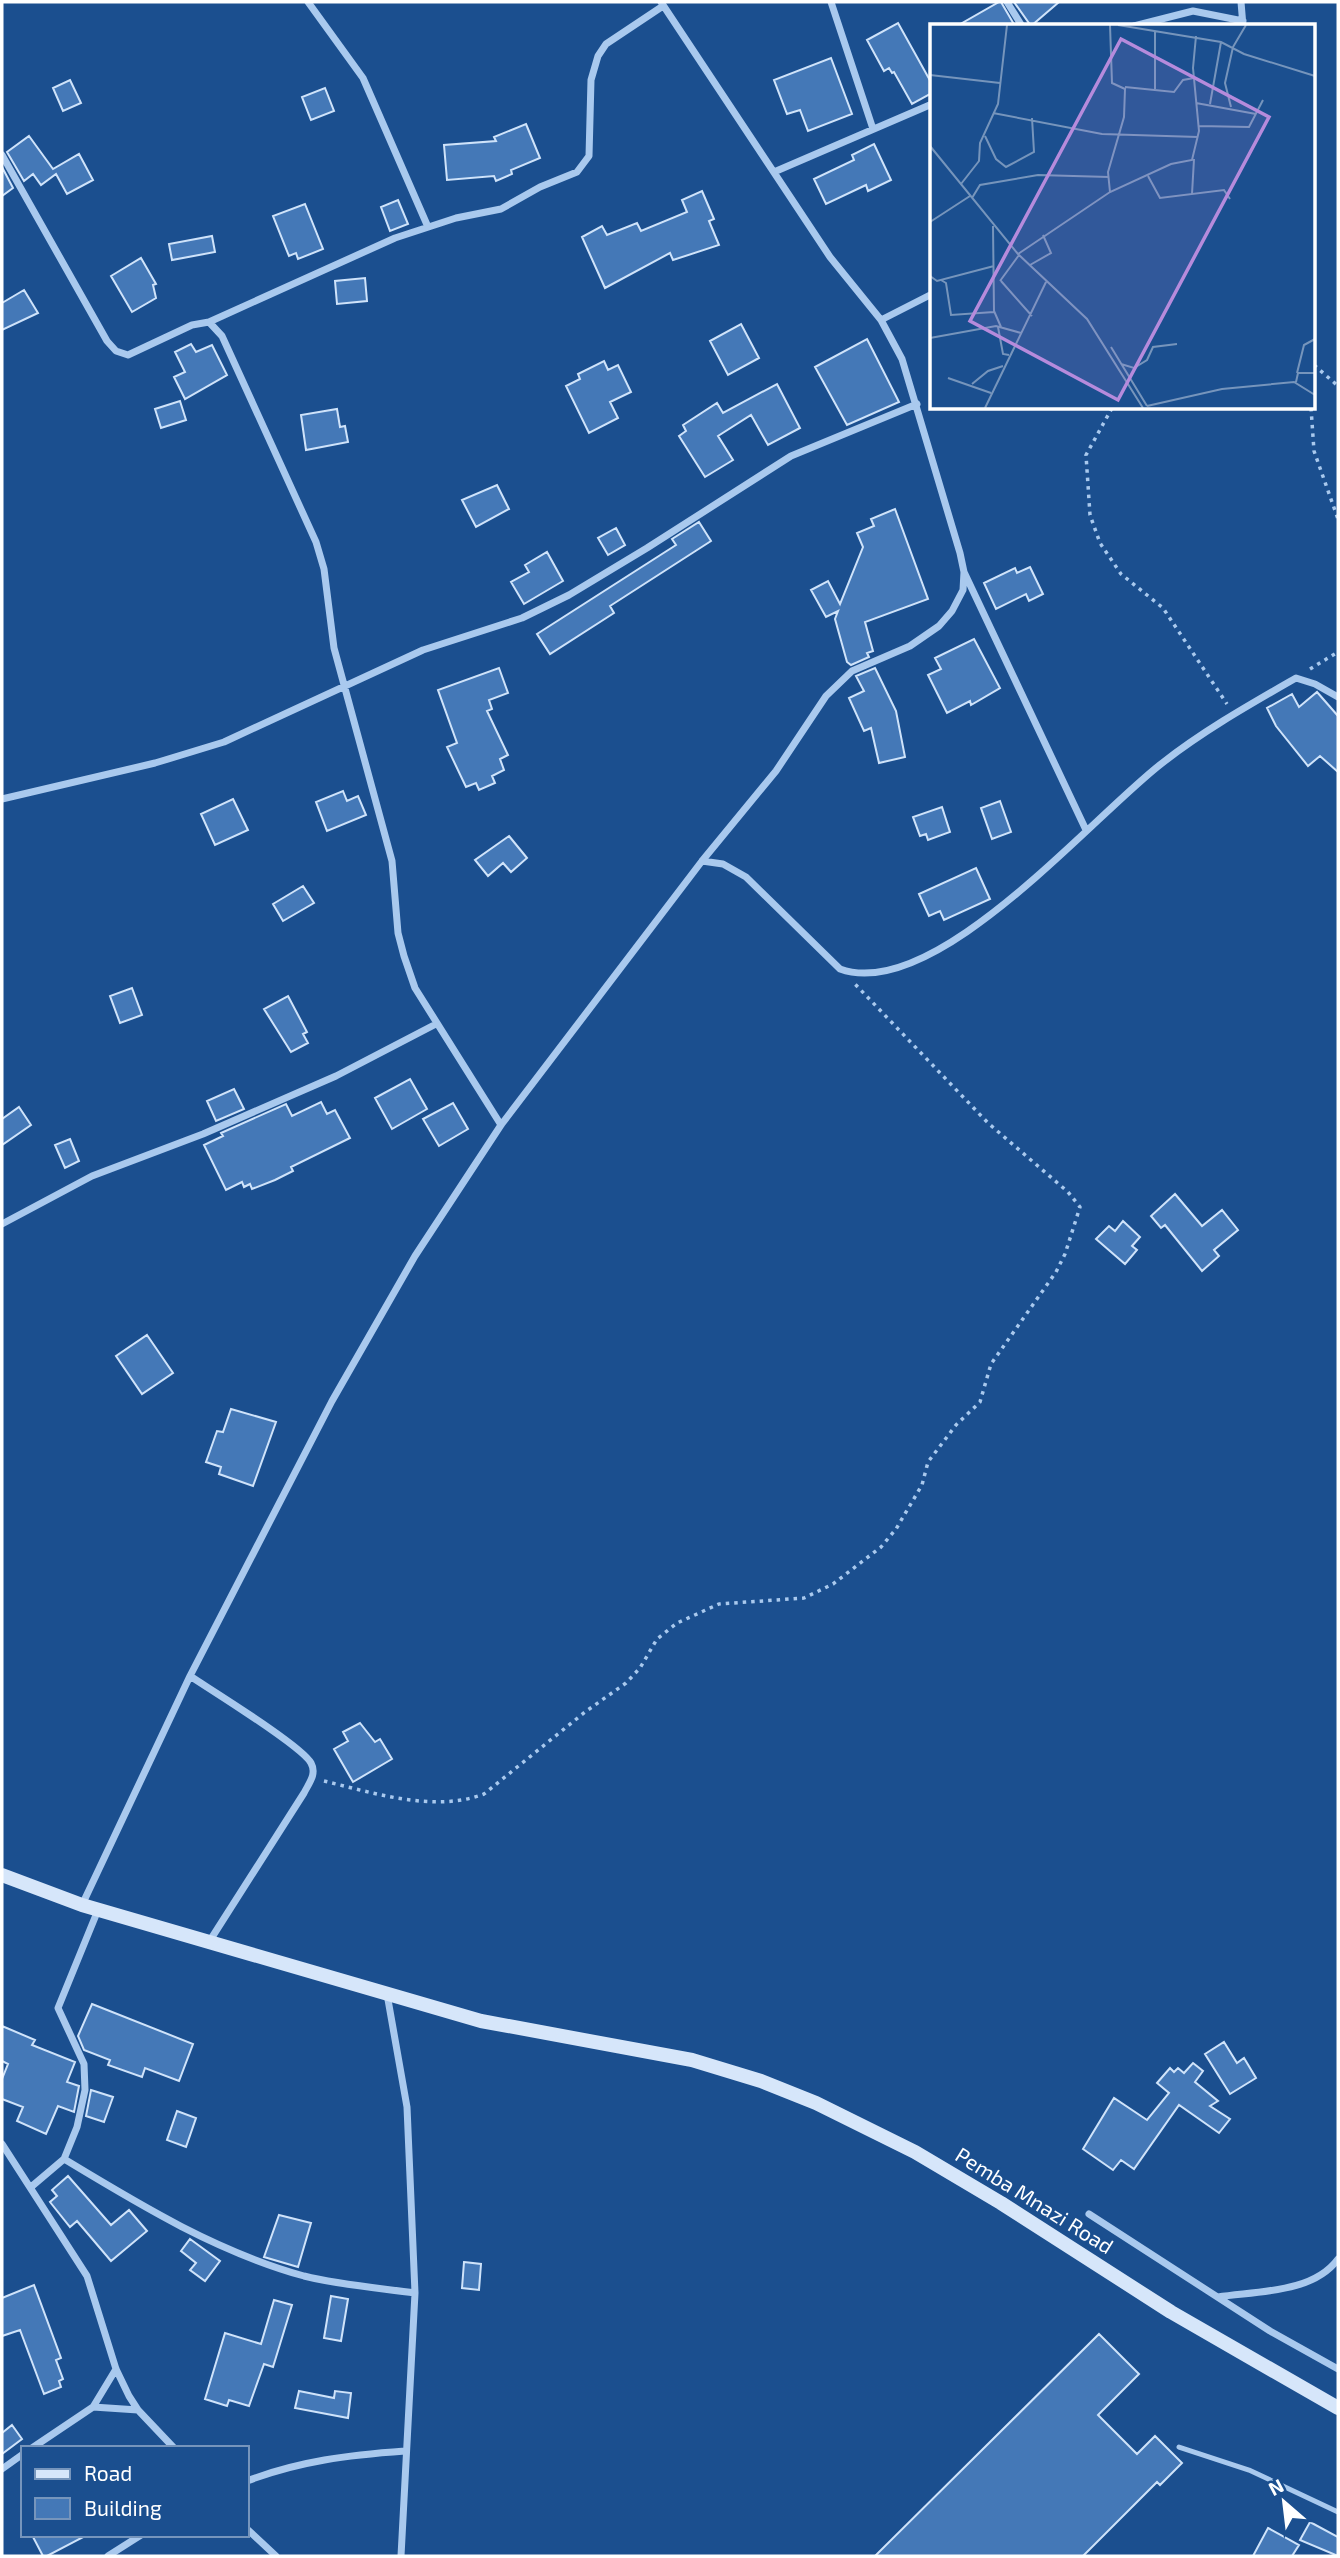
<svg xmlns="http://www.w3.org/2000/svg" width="1340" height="2558" font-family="'Exo 2',sans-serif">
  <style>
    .building { fill: #4478b7; stroke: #cfe3fa; stroke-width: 2 }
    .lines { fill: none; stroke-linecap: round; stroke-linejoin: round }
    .path { stroke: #a9c9ee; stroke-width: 3.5; stroke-dasharray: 3.5 5; stroke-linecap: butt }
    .lane { stroke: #a9c9ee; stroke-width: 5 }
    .street { stroke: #a9c9ee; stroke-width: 7 }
    .secondary { stroke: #d6e6fa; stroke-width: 14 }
    .labels { text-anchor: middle; stroke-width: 5; stroke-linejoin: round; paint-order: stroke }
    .street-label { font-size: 21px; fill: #fff; stroke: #1b4f8f }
    .inset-road { fill: none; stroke: #7695bc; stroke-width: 2 }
    .view { fill: #b68bdc; fill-opacity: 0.15; stroke: #b68bdc; stroke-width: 3.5 }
    .inset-edge { fill: none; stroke: #fff; stroke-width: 3.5 }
  </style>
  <rect width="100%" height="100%" fill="#1b4f8f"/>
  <path class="building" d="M1001,2L1015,26H957L999,2Z
    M1014,2H1059L1031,26Z
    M898,23L932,84V93L912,104L894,72L892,73L889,68L884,71L867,40Z
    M831,58L852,114L808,131L800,110L787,114L774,80Z
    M70,80L81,103L63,111L53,88Z
    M325,88L334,111L311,120L302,97Z
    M526,124L540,158L511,170L512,174L496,181L494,176L447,180L444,145L496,141L494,137Z
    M29,136L53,169L79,154L93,180L67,194L56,174L41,185L33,174L24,181L7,152Z
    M874,144L891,180L868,191L866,185L826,204L814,179L854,160L852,155Z
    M2,167L13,188L2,196Z
    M702,191L714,219L709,221L719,245L673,260L670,253L605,288L582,237L602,226L607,235L637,223L641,231L687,212L682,200Z
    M398,200L408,224L390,231L381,207Z
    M305,204L323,249L298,259L296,253L289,256L273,216Z
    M212,236L215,252L172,260L169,244Z
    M141,258L156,284L153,285L156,298L132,312L111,276Z
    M365,278L367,301L337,304L335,281Z
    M24,290L38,313L2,330V303Z
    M741,324L759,358L728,375L710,341Z
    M867,339L899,402L847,425L815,367Z
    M191,344L196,352L212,345L227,375L185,399L174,377L185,372L175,352Z
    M604,361L608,370L618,365L631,392L610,402L618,418L589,433L566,386L580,379L578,374Z
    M777,384L800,428L768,445L751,415L718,436L733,460L705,477L679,436L686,431L683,425L717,403L723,413Z
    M180,401L186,420L161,428L155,409Z
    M337,409L340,427L345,426L348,442L306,450L301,415Z
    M497,485L509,509L476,527L462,500Z
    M895,509L928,599L865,622L873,651L867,653L869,657L851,665L847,662L835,619L838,611L826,617L811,590L828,581L840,604L863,547L857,533L874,526L871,519Z
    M699,522L711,541L610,606L614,613L550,654L537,634L676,545L672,539Z
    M616,528L625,545L608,555L598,538Z
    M547,552L563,581L524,604L511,582L529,572L525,565Z
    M1030,567L1043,594L1029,601L1026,594L996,609L984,583L1015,568L1017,573Z
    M974,639L1000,688L971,705L970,701L947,713L928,675L941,669L935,658Z
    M499,668L508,693L489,700L492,709L487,711L508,755L500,759L504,770L492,776L495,783L479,790L476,783L466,787L447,747L457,743L438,690Z
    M875,668L896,711L905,757L879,763L871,728L864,731L849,698L864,691L856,676Z
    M1317,692L1338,716V772L1320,756L1308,766L1276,726L1267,708L1292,694L1299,707Z
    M343,791L347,801L358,796L366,815L327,831L316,802Z
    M233,799L248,830L215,845L201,814Z
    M1000,801L1011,832L992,839L981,808Z
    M942,807L950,832L928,840L926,834L920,836L913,817Z
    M509,836L527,858L511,872L503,863L488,876L475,860Z
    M976,868L990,899L944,920L940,911L929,916L919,894Z
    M303,886L314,903L283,921L273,904Z
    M132,988L142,1015L120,1023L110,996Z
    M288,996L307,1032L303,1034L308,1043L291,1052L264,1009Z
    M410,1079L427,1109L392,1129L375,1098Z
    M234,1089L244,1109L216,1121L207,1101Z
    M321,1102L327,1114L335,1110L350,1138L291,1167L293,1171L275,1180L252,1189L250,1184L244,1187L242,1182L226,1190L204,1145L223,1136L221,1133L286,1104L292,1116Z
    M453,1103L468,1129L439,1146L423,1119Z
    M19,1107L31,1125L2,1145V1119Z
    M70,1139L79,1161L65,1168L55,1145Z
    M1175,1194L1202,1226L1222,1210L1238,1230L1214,1250L1219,1256L1202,1271L1165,1225L1161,1228L1151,1216Z
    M1123,1221L1140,1237L1132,1246L1137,1250L1125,1264L1096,1239L1109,1226L1115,1231Z
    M147,1335L173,1373L142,1394L116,1356Z
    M231,1409L276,1422L253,1486L219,1474L221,1467L206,1462L217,1431L223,1432Z
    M360,1723L375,1742L380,1739L392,1759L353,1782L334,1749L348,1741L343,1732Z
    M92,2004L193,2044L179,2081L145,2068L142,2077L108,2065L110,2060L84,2050L78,2036Z
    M2,2026L35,2040L32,2045L75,2062L67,2082L79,2086L74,2112L58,2106L46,2134L17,2121L23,2107L2,2099V2079L8,2064L2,2061Z
    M1224,2042L1237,2063L1244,2058L1256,2078L1230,2094L1205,2054Z
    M1193,2063L1203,2071L1195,2082L1218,2101L1210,2106L1230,2119L1219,2133L1179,2105L1134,2169L1121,2160L1113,2170L1083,2149L1114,2098L1147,2120L1169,2093L1157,2083L1170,2068L1174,2072L1178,2068L1184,2073Z
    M91,2090L113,2097L104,2122L86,2116Z
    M177,2111L196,2118L186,2147L167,2140Z
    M68,2176L111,2225L129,2210L147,2231L111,2261L77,2221L70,2227L50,2202L57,2196L52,2190Z
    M279,2215L311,2223L298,2267L264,2257Z
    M190,2239L220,2261L205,2281L190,2270L196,2263L181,2251Z
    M464,2262L481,2264L479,2290L462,2288Z
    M34,2285L61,2358L56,2360L63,2379L59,2381L61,2387L44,2394L20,2330L2,2336V2298Z
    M331,2296L348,2299L341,2341L324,2338Z
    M274,2300L292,2305L273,2367L264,2364L249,2406L229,2400L227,2406L205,2399L225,2333L261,2344Z
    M1099,2334L1139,2374L1098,2415L1137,2454L1155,2436L1182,2463L1160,2485L1157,2482L1083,2556H875Z
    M299,2391L334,2398L335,2391L351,2393L348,2418L295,2408Z
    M12,2425L22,2439L2,2454V2433Z
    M1310,2522L1338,2537V2556L1300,2540Z
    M1268,2528L1299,2545L1292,2556H1253Z
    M32,2535H87L47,2556H43Z"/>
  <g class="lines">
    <path class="path" d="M1314,365L1338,386
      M1112,408L1086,455L1090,515L1100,543L1121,574L1163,608L1227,704
      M1311,408L1314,451L1338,519
      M1310,669L1338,652
      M324,1781C374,1793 434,1813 484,1794L585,1712L626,1683L640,1668L657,1639L677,1623L719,1604L804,1598L833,1584L881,1547L896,1529L922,1485L928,1462L956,1425L980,1402L991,1364L1056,1272L1065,1254L1080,1207L1068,1192L988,1123L854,983"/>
    <path class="lane" d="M1179,2447L1249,2470L1338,2512"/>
    <path class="street" d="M308,2L363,78L428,227
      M831,2L873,129
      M1007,2L1022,26
      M1241,2L1243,26
      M1134,26L1193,11L1243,21
      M2,155L107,341L116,351L128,355L192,325L209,322L222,336L316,542L324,569L334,648L392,861L398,933L404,956L415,988L501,1125
      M774,172L932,104
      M881,320L932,294
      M209,322L395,238L456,218L501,209L540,187L577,172L589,156L591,80L598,56L606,44L663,6
      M964,572L1086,830
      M2,799L155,763L224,742L423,650L522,618L569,595L647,548L791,456L917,404
      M702,861L723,864L746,877L840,969C934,1003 1090,819 1161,764C1203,731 1249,705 1296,678L1315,684L1338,697
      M2,1224L92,1176L203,1134L336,1076L436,1024
      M190,1676C211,1690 302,1746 311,1763C317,1774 309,1783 304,1793L209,1942
      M82,1905L190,1676L332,1401L415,1256L501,1125L702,861L776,771L826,696L852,671L910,646L939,626L952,611L963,590L964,572L960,553L902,359L881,320L830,257L661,2
      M387,1994L407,2107L415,2293L401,2556
      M2,2144L87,2276L116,2369L129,2396L138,2410L174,2448
      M64,2159C140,2205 217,2252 304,2276C340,2285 379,2288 415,2293
      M31,2187L64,2159L77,2127L85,2090L84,2064L58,2008L98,1910
      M1089,2214L1270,2331L1338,2369
      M1218,2297C1258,2291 1313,2293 1338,2259
      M93,2407L116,2369
      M32,2448L93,2407L138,2410
      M2,2469L23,2454
      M247,2481C299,2461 349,2455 405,2451
      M247,2529L276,2556
      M108,2556L141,2535"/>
    <path class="secondary" d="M2,1875L82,1905L481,2021L692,2060L761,2081L816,2103L915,2152L1001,2203L1171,2312L1338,2408"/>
  </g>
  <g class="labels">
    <g class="street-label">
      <text transform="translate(1034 2201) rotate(32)" y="7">Pemba Mnazi Road</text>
    </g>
  </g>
  <g transform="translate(930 24)">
    <rect width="385" height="385" fill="#1b4f8f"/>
    <path class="inset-road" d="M188,1L291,18L314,30L385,52M0,51L70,59M195,63L244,68L253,56L264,54M225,65V7M266,79L326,90M280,80L291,18M301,83L295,59L303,23L316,1M63,89L172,110L268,113M269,102L319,103L333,76M55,112L66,135L76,143L104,128L102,94M0,122L88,230L157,295L213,384M218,152L230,174L294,166L300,175M31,160L49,137L50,119L68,80L77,1M180,168L178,148L194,93L195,65L182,59L180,1M262,170L264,135M42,174L50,161L108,151L179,153M0,198L40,172M63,202L64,287L71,303M88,230L180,168L241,140L262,136L269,107L263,44L266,12M100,241L121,229L113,211M0,252L7,257L64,242M11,256L16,259L21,291L64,288M70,257L89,231M71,257L102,292M68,303L73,330L79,331M0,314L66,302L91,309M181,323L217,382M191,340L204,344L217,336L223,323L247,320M367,349L374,321L385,315M18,354L61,369M366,358L368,349H385M42,360L58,347L73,342M217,382L292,365L364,358L385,371M55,384L116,258"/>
    <path class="view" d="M191,15L339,93L188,376L40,297Z"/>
    <rect width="385" height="385" class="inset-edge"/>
  </g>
  <rect width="1340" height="2558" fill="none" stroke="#ffffff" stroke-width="7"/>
  <rect x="21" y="2446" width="228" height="91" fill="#1b4f8f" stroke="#7695bc" stroke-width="2"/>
  <rect x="35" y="2469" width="35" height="10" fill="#d6e6fa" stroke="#7695bc" stroke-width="2"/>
  <text x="84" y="2481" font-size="21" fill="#ffffff">Road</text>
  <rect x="35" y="2498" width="35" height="21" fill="#4478b7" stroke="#7695bc" stroke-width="2"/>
  <text x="84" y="2516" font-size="21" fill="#ffffff">Building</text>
  <g transform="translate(1284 2502) rotate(332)" stroke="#1b4f8f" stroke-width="5" paint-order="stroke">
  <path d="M0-5L12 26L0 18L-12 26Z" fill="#ffffff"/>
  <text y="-10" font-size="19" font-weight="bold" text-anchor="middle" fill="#ffffff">N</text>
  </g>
</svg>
